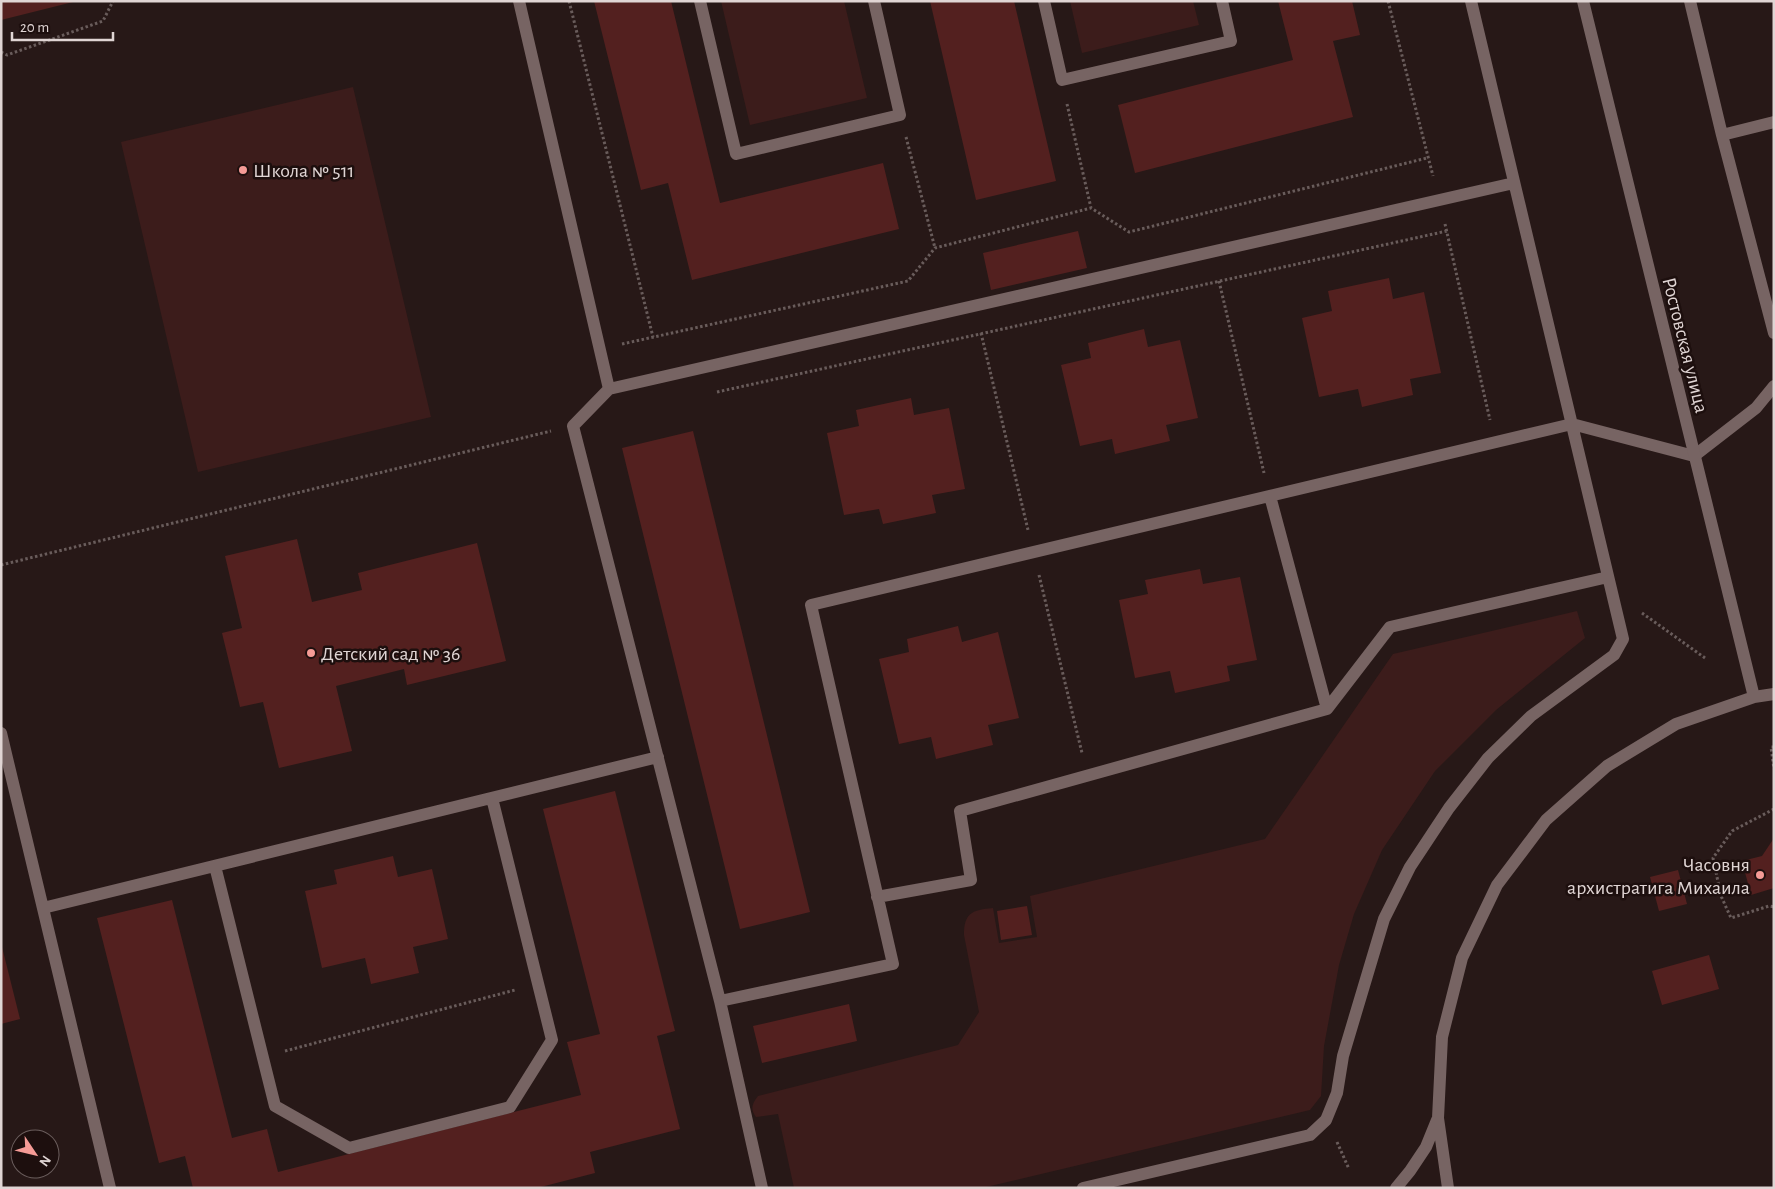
<svg xmlns="http://www.w3.org/2000/svg" width="1775" height="1189" font-family="'Alegreya Sans',sans-serif">
  <style>
    .green { fill: #3c1c1b }
    .building { fill: #53201f }
    .lines { fill: none; stroke-linecap: round; stroke-linejoin: round }
    .path { stroke: #695c5b; stroke-width: 3; stroke-dasharray: 2.5 2.5; stroke-linecap: butt }
    .service { stroke: #776463; stroke-width: 12 }
    .minor { stroke: #776463; stroke-width: 12 }
    .poi-dot { fill: #f59b96; stroke: #1d0f0e; stroke-width: 2 }
    .labels { text-anchor: middle; stroke-width: 5; stroke-linejoin: round; paint-order: stroke }
    .poi-label { font-size: 20px; fill: #e0d5d4; stroke: #1d0f0e; text-anchor: start }
    .street-label { font-size: 20px; fill: #e0d5d4; stroke: #1d0f0e }
  </style>
  <rect width="100%" height="100%" fill="#271817"/>
  <path class="green" d="M721,1H844L867,98L750,125Z
    M1070,1H1193L1199,25L1082,53Z
    M353,87L431,417L198,472L121,142Z
    M1577,611L1585,638L1496,710L1435,771L1382,850L1354,914L1339,965L1324,1046L1321,1096L1310,1110L982,1188H794L778,1114L756,1117C750,1109 752,1104 758,1096L958,1045L979,1012L964,935C964,913 972,910 993,908L999,943L1037,937L1030,896L1265,839L1393,654Z"/>
  <path class="building" d="M1,1H73V2L1,20Z
    M594,1H671L720,203L883,163L899,229L692,280L668,183L641,190Z
    M930,1H1014L1056,181L976,200Z
    M1278,1H1352L1360,35L1333,41L1353,117L1135,173L1118,105L1293,60Z
    M1078,231L1087,268L991,290L983,253Z
    M1389,278L1393,299L1424,292L1441,373L1410,379L1413,395L1362,407L1358,389L1319,397L1302,318L1332,311L1328,291Z
    M1144,329L1148,347L1180,340L1198,418L1166,425L1170,441L1115,454L1112,439L1080,446L1061,365L1091,358L1088,343Z
    M911,398L914,415L949,408L965,489L932,495L936,513L883,524L879,509L844,515L827,433L859,426L856,410Z
    M693,431L810,912L740,929L622,448Z
    M297,539L312,602L362,590L358,573L477,543L506,661L407,685L404,669L336,686L352,751L279,768L263,702L240,707L222,633L242,628L225,556Z
    M1200,569L1203,584L1240,577L1257,660L1227,666L1230,681L1175,693L1170,671L1135,678L1119,600L1148,594L1145,580Z
    M958,626L962,642L998,632L1019,718L988,725L993,745L936,759L931,737L899,744L879,659L909,652L907,639Z
    M615,791L675,1031L657,1036L680,1129L590,1152L595,1173L537,1188H193L185,1156L159,1163L97,918L172,900L232,1138L267,1129L278,1172L581,1095L567,1042L600,1034L543,809Z
    M1774,838V888L1751,895L1742,861L1762,856Z
    M393,856L398,877L432,869L448,939L413,947L419,973L371,984L365,958L322,968L305,891L337,884L334,870Z
    M1678,870L1687,904L1659,911L1650,877Z
    M1027,906L1032,935L1001,940L997,911Z
    M1,943L20,1019L1,1024Z
    M1709,955L1719,989L1662,1005L1652,971Z
    M849,1004L857,1041L762,1063L753,1026Z"/>
  <g class="lines">
    <path class="path" d="M569,1L653,337
      M1388,1L1433,176
      M1,52L7,55L103,21L113,1
      M1067,104L1091,208
      M906,137L935,248
      M1445,224L1490,420
      M1219,281L1264,473
      M981,333L1028,530
      M622,344L908,281L935,248L1091,208L1129,232L1427,158
      M717,392L1447,231
      M1,565L551,431
      M1039,575L1082,753
      M1642,613L1705,658
      M1774,747H1771L1774,769
      M1774,809L1732,831L1713,858L1721,896L1731,918L1769,906L1774,907
      M285,1051L515,990
      M1337,1142L1349,1169"/>
    <path class="service" d="M519,1L609,389
      M700,1L736,154L900,115L874,1
      M1044,1L1062,80L1231,41L1222,1
      M1690,1L1722,135L1774,333
      M1722,135L1774,122
      M1327,709L1390,627L1608,577
      M1,733L110,1188
      M215,866L275,1106L349,1148L510,1107L552,1040L492,798
      M877,897L971,880L960,811L1327,709L1270,496
      M43,908L658,757
      M720,1001L893,964L811,605L1572,424L1694,456L1756,408L1774,386
      M762,1188L720,1001L573,426L609,389L1514,183
      M1083,1188L1310,1135L1326,1120L1337,1093L1343,1056L1384,919L1410,867L1449,808L1488,758L1531,716L1614,655L1623,639L1471,1"/>
    <path class="minor" d="M1583,1L1754,697
      M1396,1188L1410,1171L1426,1147L1437,1120
      M1448,1188L1438,1118L1442,1037L1462,958L1497,885L1546,820L1607,766L1676,724L1754,697L1774,694"/>
  </g>
  <g class="poi-dot">
    <circle cx="243" cy="170" r="5"/>
    <circle cx="311" cy="653" r="5"/>
    <circle cx="1760" cy="875" r="5"/>
  </g>
  <g class="labels">
    <g class="poi-label">
      <text x="253" y="177">Школа № 511</text>
      <text x="321" y="660">Детский сад № 36</text>
      <text x="1750" y="871" text-anchor="end">Часовня<tspan x="1750" dy="23">архистратига Михаила</tspan></text>
    </g>
    <g class="street-label">
      <text transform="translate(1686 345) rotate(76)" y="7">Ростовская улица</text>
    </g>
  </g>
  <rect width="1775" height="1189" fill="none" stroke="#e0d5d4" stroke-width="5"/>
  <g transform="translate(35 1154) rotate(125)"><circle r="24" fill="#1d0f0e" stroke="#6b5e5d"/>
  <path d="M0-4L9 19L0 12L-9 19Z" fill="#f59b96"/>
  <text y="-8" font-size="14" font-weight="bold" text-anchor="middle" fill="#e0d5d4">N</text>
  </g>
  <path d="M12 32v8h101v-8" fill="none" stroke="#e0d5d4" stroke-width="2.5"/>
  <text x="20" y="32" font-size="15" fill="#e0d5d4" stroke="#1d0f0e" stroke-width="4" paint-order="stroke">20 m</text>
</svg>
